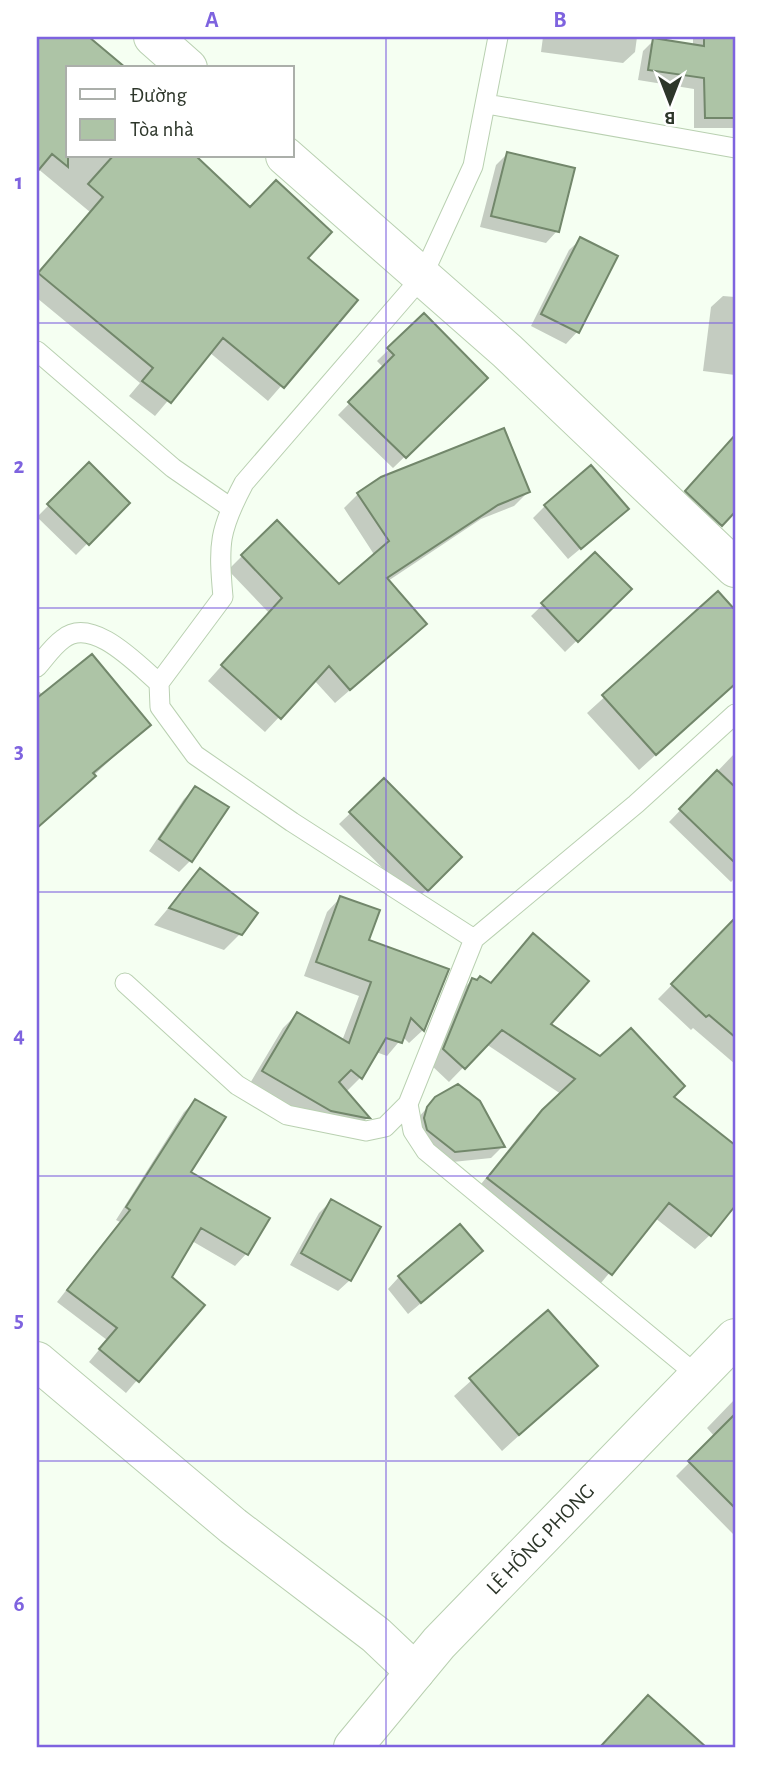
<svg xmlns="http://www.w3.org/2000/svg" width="772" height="1784" font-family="'Alegreya Sans',sans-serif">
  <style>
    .shadow { fill: #0003 }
    .building { fill: #adc4a6; stroke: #72876b; stroke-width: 2 }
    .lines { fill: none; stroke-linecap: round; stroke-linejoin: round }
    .service-casing { stroke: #b9d0b1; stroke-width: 21 }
    .minor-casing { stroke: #b9d0b1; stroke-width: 40 }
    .tertiary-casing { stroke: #b9d0b1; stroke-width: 40 }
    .service { stroke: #fff; stroke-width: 19 }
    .minor { stroke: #fff; stroke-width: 38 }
    .tertiary { stroke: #fff; stroke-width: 38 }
    .grid { fill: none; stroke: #7e63df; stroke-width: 2; stroke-opacity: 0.55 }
    .labels { text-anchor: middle; stroke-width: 5; stroke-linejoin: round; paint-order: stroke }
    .street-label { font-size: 21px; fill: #2d362a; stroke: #fff }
    .neatline { fill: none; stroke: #7e63df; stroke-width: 2.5 }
    .grid-label { font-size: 23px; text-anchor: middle; font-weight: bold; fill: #7e63df }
  </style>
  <rect width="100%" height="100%" fill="#f5fff2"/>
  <path class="shadow" d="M37,37H86L123,68H68V156H188L356,300L268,401L209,352L155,416L129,396L140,383L37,298V275L90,212L37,168Z
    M543,37H637L635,52L623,63L541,52Z
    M693,37H735V128H694V89L638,80L643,51L654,40L693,46Z
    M507,154L557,231L546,243L480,227L496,165Z
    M581,239L616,256L577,332L566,344L531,326L569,250Z
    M723,296L735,297V375L703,371L711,307Z
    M424,315L486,378L393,468L338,415L384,368L377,361Z
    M735,435V509L705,541L670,508Z
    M89,465L127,503L76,555L37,517Z
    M528,492L514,506L481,519L388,581L410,638L335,703L314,680L265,732L208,681L269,613L228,570L242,556L339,587L375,556L344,508L358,494Z
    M545,506L615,520L568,559L533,518Z
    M595,554L630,589L565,652L531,616Z
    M718,594L735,613V683L639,770L587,713Z
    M37,690L43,695L148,725L37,828Z
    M735,753V878L731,882L669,822Z
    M384,781L459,857L415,901L339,824Z
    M195,788L191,860L179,872L149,851L184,799Z
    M200,871L240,934L224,950L154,925Z
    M340,898L423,1030L409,1043L403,1037L387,1056L376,1052L360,1078L346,1092L367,1118L354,1131L317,1125L249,1085L283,1028L297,1014L342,1041L359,996L304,976L327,912Z
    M533,935L549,1024L600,1059L672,1098L735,1147V1203L710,1235L695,1249L655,1218L596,1289L474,1193L527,1126L561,1094L486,1044L449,1082L430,1064L457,995L472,980L489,984Z
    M721,935L735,948V1064L693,1028L691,1030L658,999Z
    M436,1098L502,1147L491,1158L443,1163L416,1120Z
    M195,1101L189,1173L267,1219L246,1254L235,1266L192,1241L169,1277L202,1305L126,1393L89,1362L107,1340L57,1302L120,1222L116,1220L184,1112Z
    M331,1201L350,1280L338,1291L290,1265L319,1213Z
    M469,1263L408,1314L388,1289L399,1277Z
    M548,1312L596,1366L502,1451L454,1396Z
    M735,1399V1534L734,1535L676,1476L715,1437L707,1428Z
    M648,1697L703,1747H601Z"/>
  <path class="building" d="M37,37H89L126,68H68V167L52,154L37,172Z
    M704,37H735V118H705L704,78L648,70L653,38L704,46Z
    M507,152L575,168L559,232L491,216Z
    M113,156H196L250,207L276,180L332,232L308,258L358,300L284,388L223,338L171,403L142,381L153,368L38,273L103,197L88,184Z
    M580,237L618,256L579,333L541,314Z
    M424,313L488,378L406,458L348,402L394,355L387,348Z
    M504,428L530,492L498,505L387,578L427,624L350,690L329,666L281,719L221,665L282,598L241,555L277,520L339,584L389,541L357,493L381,477Z
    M735,435V512L722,526L685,491Z
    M89,462L130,503L89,545L47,504Z
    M591,465L629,509L581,549L544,505Z
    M595,552L632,589L578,642L541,603Z
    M718,591L735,610V684L656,755L602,695Z
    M92,654L151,725L93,773L96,776L37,828V698Z
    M717,770L735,787V863L679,809Z
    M384,778L462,857L428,891L349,812Z
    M195,786L229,807L192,862L159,839Z
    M200,868L258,913L242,935L169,908Z
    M340,896L380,910L369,940L449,969L424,1031L411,1018L402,1043L386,1038L362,1079L351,1070L339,1082L370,1118H366L331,1111L262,1071L297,1012L349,1043L371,982L316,962Z
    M735,918V1037L709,1015L706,1017L671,984Z
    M533,933L589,981L551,1024L600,1056L631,1028L685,1086L674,1097L735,1145V1206L711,1236L669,1203L612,1275L487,1178L542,1110L575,1079L502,1030L465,1069L443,1049L472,978L477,980L480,976L491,983Z
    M458,1084L480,1101L505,1147L455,1152L427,1130L424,1118L427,1107L435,1097Z
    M195,1099L226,1117L191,1172L270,1218L248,1255L201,1228L172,1277L205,1305L139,1382L99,1349L117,1328L67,1290L130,1210L126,1207Z
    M331,1199L381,1227L351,1281L301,1253Z
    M460,1224L483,1251L421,1303L398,1276Z
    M548,1310L598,1366L519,1435L469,1378Z
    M735,1414V1508L688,1461Z
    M648,1695L706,1747H600Z"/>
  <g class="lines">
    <g class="service-casing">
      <path id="service" d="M487,104L735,148
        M37,351L173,468L231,508
        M37,667C45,658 53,646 63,639C92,615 138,665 159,683L160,707L195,755L292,822L474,939
        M159,683L223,597C218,544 219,530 244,483L422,277L473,166L498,37
        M125,983L237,1085L287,1115L366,1131L385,1127L408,1104
        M698,1376L426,1151L413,1131L408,1104L474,939L636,804L735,714"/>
    </g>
    <g class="minor-casing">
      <path id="minor" d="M153,37L188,68
        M285,156L507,351L735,568
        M37,1361L233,1526L376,1635L415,1672"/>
    </g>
    <g class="tertiary-casing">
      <g id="tertiary">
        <path id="s1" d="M353,1747L439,1643L735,1338"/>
      </g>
    </g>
    <use href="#service" class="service"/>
    <use href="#minor" class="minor"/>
    <use href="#tertiary" class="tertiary"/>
  </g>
  <path class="grid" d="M386,37V1747M37,323H735M37,608H735M37,892H735M37,1176H735M37,1461H735"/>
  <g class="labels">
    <g class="street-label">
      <text dy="7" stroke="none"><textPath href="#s1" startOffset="280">LÊ HỒNG PHONG</textPath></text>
    </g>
  </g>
  <rect width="772" height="1784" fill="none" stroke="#ffffff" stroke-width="77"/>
  <rect x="66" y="66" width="228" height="91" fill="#ffffff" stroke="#abafaa" stroke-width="2"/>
  <rect x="80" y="89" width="35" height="10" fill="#ffffff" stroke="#abafaa" stroke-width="2"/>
  <text x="130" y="102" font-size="21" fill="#2d362a">Đường</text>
  <rect x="80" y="119" width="35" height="21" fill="#adc4a6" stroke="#abafaa" stroke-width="2"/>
  <text x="130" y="136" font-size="21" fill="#2d362a">Tòa nhà</text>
  <g transform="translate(670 102) rotate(180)" stroke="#ffffff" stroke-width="5" paint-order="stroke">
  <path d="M0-5L12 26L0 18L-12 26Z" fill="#2d362a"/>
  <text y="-10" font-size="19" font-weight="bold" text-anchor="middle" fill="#2d362a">B</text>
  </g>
  <rect x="38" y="38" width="696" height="1708" class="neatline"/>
  <g class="grid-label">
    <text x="212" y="27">A</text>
    <text x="560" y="27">B</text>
    <text x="19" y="189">1</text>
    <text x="19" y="473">2</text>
    <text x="19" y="758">3</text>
    <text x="19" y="1042">4</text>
    <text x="19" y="1327">5</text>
    <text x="19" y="1611">6</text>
  </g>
</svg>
